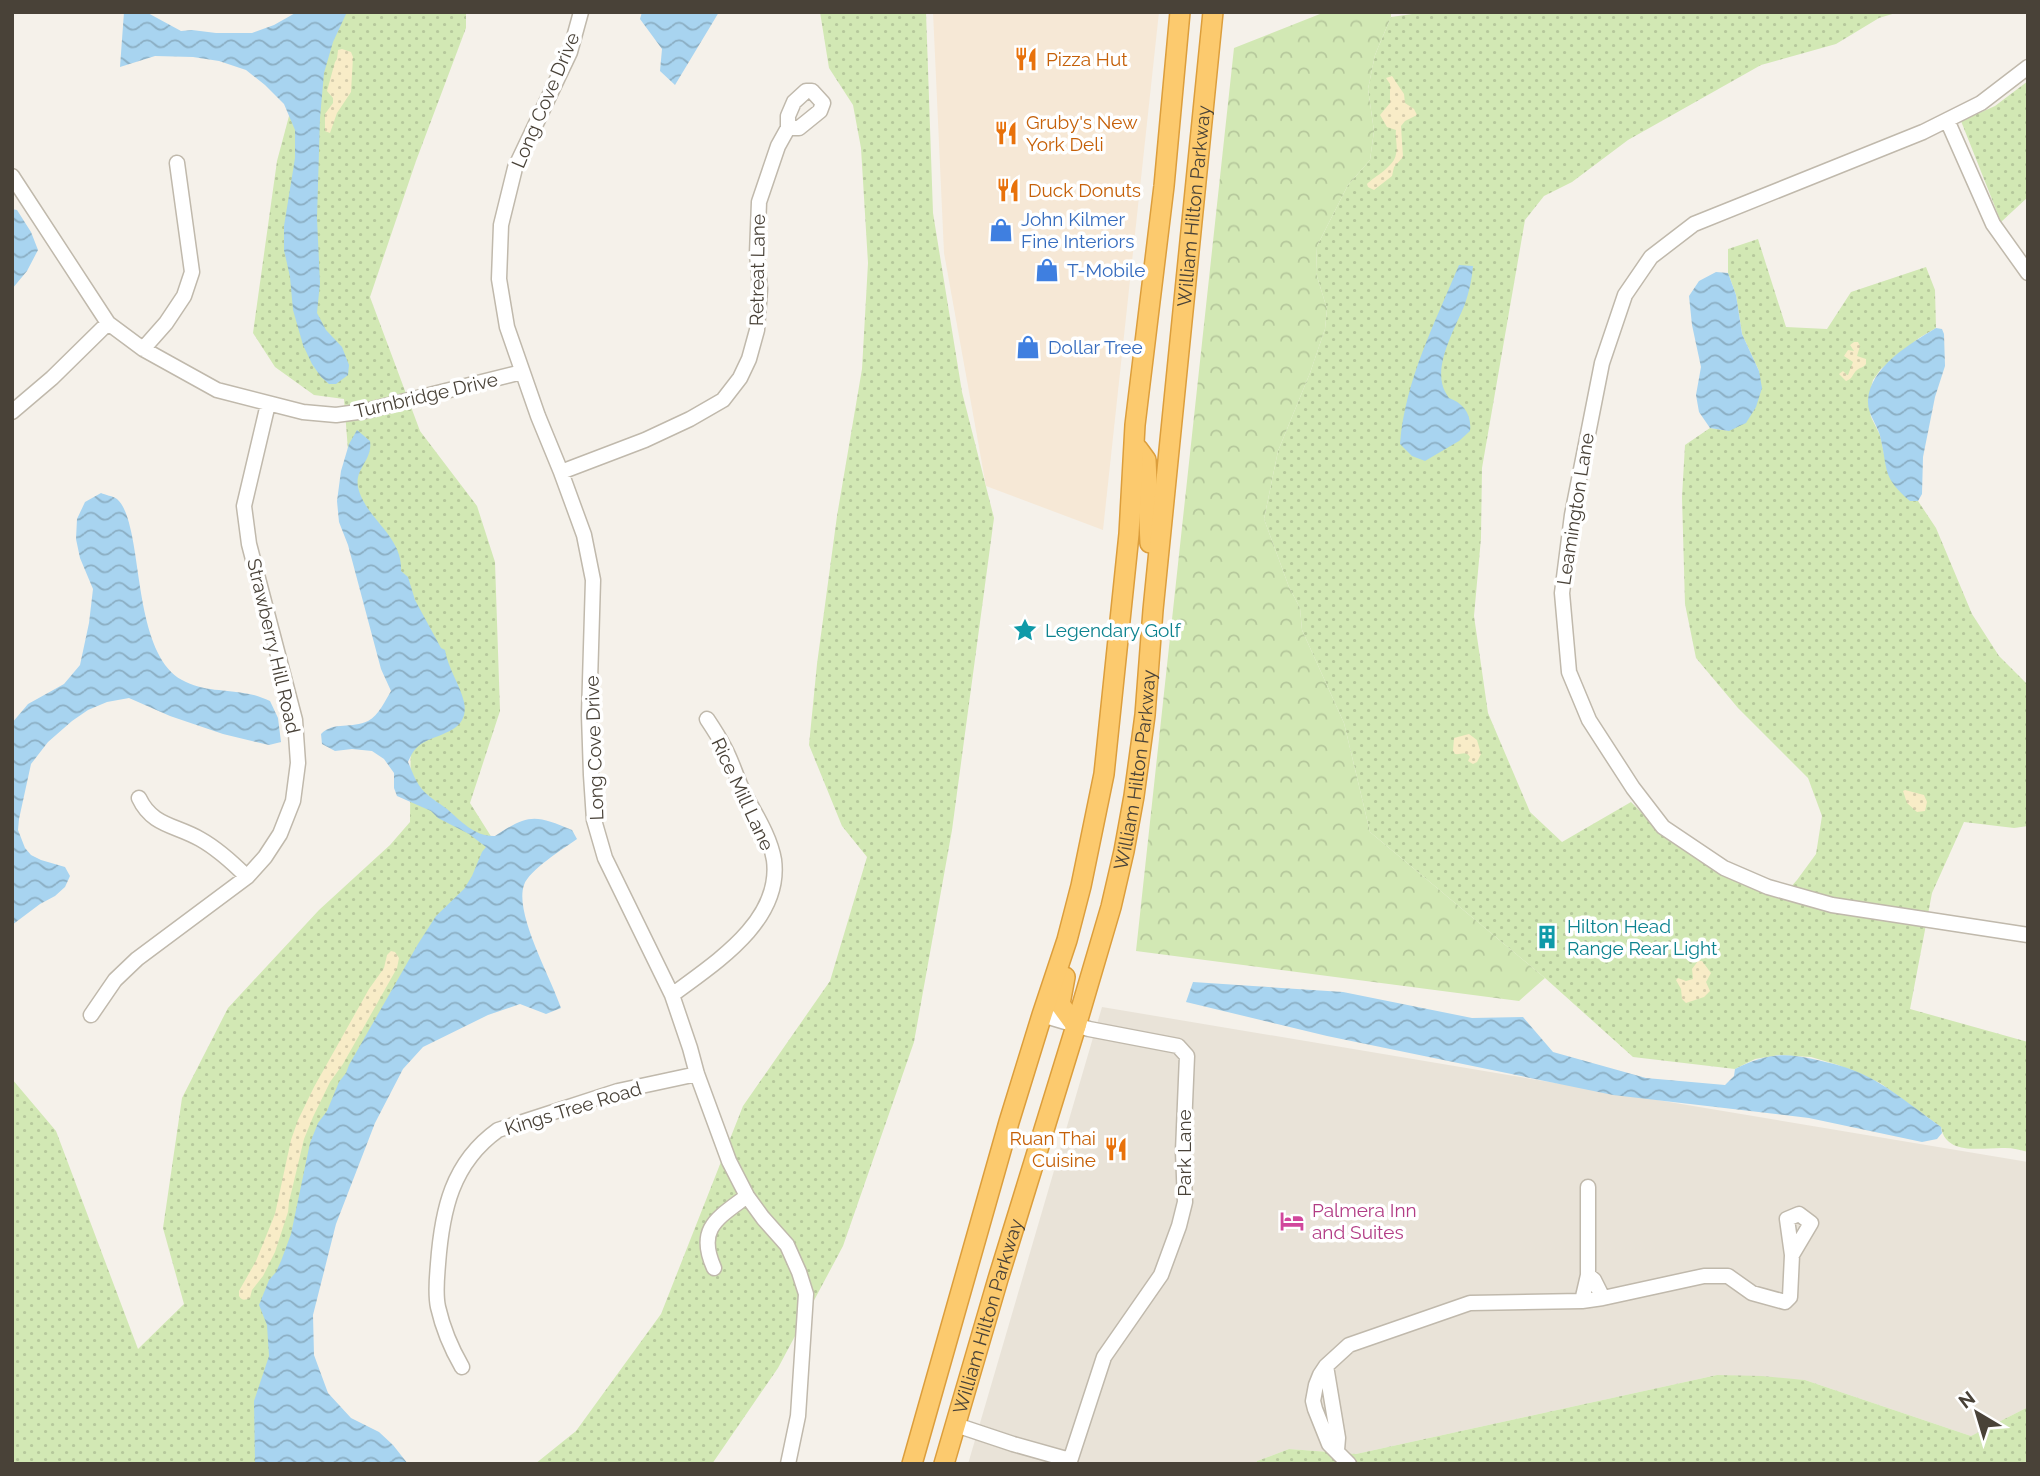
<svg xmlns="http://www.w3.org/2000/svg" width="2040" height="1476" font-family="Raleway,sans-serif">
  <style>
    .residential { fill: #e9e3d8 }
    .commercial { fill: #f6e8d6 }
    .grass { fill: url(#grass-dots) }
    .forest { fill: url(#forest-crowns) }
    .sand { fill: url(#sand-dots) }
    .water { fill: url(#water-waves) }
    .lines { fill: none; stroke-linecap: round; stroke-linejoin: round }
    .minor-casing { stroke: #c0b9ac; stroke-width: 17 }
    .highway-casing { stroke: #dc9e3c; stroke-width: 22 }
    .minor { stroke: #fff; stroke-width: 14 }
    .highway { stroke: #fcca6e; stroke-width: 19 }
    .labels { text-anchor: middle; stroke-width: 7; stroke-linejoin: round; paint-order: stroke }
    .food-label { font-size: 19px; fill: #c56008; stroke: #fff; text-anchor: start }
    .street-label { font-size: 19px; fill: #494238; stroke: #fff }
    .shop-label { font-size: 19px; fill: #366cbe; stroke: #fff; text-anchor: start }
    .culture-label { font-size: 19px; fill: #0d838f; stroke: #fff; text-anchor: start }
    .hotel-label { font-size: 19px; fill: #b23c85; stroke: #fff; text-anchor: start }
  </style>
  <defs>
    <pattern id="grass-dots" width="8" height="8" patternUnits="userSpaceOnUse" patternTransform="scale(1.75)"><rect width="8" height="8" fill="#d2e8b4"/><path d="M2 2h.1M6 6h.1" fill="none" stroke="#b6c89c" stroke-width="1.8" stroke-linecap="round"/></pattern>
    <pattern id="forest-crowns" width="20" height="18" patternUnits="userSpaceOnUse" patternTransform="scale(1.75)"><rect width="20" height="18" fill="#d2e8b4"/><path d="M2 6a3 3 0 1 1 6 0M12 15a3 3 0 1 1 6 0" fill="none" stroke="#b6c89c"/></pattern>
    <pattern id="sand-dots" width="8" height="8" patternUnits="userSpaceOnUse" patternTransform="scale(1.75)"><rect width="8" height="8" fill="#f8ecc7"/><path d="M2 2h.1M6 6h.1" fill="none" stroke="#d6ccac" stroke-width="1.8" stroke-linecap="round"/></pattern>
    <pattern id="water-waves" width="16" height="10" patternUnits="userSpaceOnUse" patternTransform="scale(1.75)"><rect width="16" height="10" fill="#a8d4f0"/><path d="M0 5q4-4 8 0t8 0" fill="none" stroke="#8baec3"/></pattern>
  </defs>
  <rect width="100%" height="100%" fill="#f5f1ea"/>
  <path class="residential" d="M1102,1007L2028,1162V1407L1971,1436L1805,1380L1717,1375L1356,1454L1289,1449L1257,1461L1256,1464H968Z"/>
  <path class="commercial" d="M933,12H1159L1103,530L986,486L944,253Z"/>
  <path class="grass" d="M320,12H466V28L416,161L370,297L420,431L477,506L495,562L500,711L470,803L504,857L326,1180L289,1464H12V1079L56,1131L138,1349L184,1304L163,1228L182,1098L228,1008L319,910L390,845L410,822L411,720L353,514L344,399L314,395L275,367L253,333L277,161L312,30Z
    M820,12H926L933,213L962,392L994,518L952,830L914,1042L843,1246L778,1368L712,1464H535L576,1431L661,1314L743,1106L830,981L867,857L842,826L809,745L817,664L837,516L862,369L868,263L861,148L853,105L829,68Z
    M1426,12H1899L1879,18L1836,44L1761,65L1628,140L1572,182L1544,196L1525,220L1482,468L1481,538L1474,616L1488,713L1530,812L1562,842L1631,802L1666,837L1721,875L1780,899L1797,880L1816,854L1822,816L1808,778L1738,708L1696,658L1685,604L1682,497L1685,445L1710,428L1729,431L1759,371L1742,334L1736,295L1728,273V249L1758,239L1786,327L1827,329L1851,292L1926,267L1935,290L1936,328L1919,338L1881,369L1873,380L1868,400L1871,417L1880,435L1884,454L1910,501H1918L1936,528L1972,614L1999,656L2028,685V826L2014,828L1964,822L1932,893L1910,1009L2028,1042V1152C2020,1150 2013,1148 2005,1148C1984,1147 1946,1157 1941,1127L1880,1083L1838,1065L1811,1057L1779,1055L1755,1059L1735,1069L1633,1057L1545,978L1370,832L1344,723L1302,630L1300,608L1289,587L1264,519L1278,451L1310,373L1325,329L1327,309L1316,273L1317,246L1348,185L1370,160L1374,131L1368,89L1375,55L1391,17Z
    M2028,81V197L2001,222L1961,121L1995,106Z
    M1717,1375L1762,1376L1805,1380L1971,1436L2028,1407V1464H1256L1257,1461L1289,1449L1356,1454Z"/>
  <path class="forest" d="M1325,12H1391V17L1375,55L1368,89L1374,131L1370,160L1348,185L1317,246L1316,273L1327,309L1325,329L1310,373L1278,451L1264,519L1289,587L1300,608L1302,630L1344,723L1370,832L1545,978L1519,1001L1136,951L1234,48Z"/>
  <path class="sand" d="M342,49L351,52L353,57L351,92L337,113L330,133L325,131V114L333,103V98L327,91L335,62L337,59L338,50Z
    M1392,76L1404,94L1405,103L1414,109L1417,115L1405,121L1401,126L1403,157L1394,167L1392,176L1374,190L1368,187L1367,184C1375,176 1394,167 1396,154C1398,147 1395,138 1396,130L1387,127L1380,115L1390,103V84L1386,78Z
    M1854,342H1858L1860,346L1857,356L1866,359V364C1863,368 1861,367 1857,370C1852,374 1853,379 1846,381L1839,374L1843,371L1847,375H1848L1853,362L1844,356L1848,350L1854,351L1850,345Z
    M1469,734L1477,740L1481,754L1477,762L1473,764L1468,761L1470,757C1466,750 1461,755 1455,754L1453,751L1454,738Z
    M1905,790L1924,795L1927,802L1925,811L1917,812L1907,803L1903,791Z
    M391,951L395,952L399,958L397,968L343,1064L330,1082L313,1117L304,1139L289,1202L288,1212L275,1252L263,1276L252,1290L250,1298C245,1300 242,1301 239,1296V1291L256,1261L275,1214L291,1140L298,1120L314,1087L369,989L384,968L387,955Z
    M1698,961H1702L1711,973L1706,982L1710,991L1704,997L1686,1003L1682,999L1681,989L1676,980L1678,978L1686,981L1693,979L1692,969Z"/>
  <path class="water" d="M124,12H146L181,31L192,30L216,33H252L274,25L297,12H347L333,42L324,73L320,118L317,218L320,283L317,313L326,330L342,347L349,365L348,375L336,384H329L321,377L312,364L303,345L293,310L290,277L284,250V226L295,158V130L284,104L265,85L246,70L219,61L193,57L155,56L120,67Z
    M642,12H719L675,85L660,71L662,49L640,19Z
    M12,209L17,210L31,232L38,250L27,271L12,289Z
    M1459,265L1473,266C1472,279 1469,292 1465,304C1456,326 1437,359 1442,383C1443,388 1446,394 1449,398C1463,403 1472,414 1470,431L1459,441L1425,461L1412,456L1400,444C1405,380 1435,323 1459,265Z
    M1716,272L1728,273L1736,295L1742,334L1759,371L1762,388L1756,407L1746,423L1729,431L1710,428L1699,412L1696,395L1701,367L1692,325L1689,296L1699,281Z
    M1936,328L1942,329L1944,334L1945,366L1935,397L1923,457L1922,494L1918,501H1910C1883,478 1888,472 1881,440C1879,426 1867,415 1868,400C1870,367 1911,343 1936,328Z
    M357,430L370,441C373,462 352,469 359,491C368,520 403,537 401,571L408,577L415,600L441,648L445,650C448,669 460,684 464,702C470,732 438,733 421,744C414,749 411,755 408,762C412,771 415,780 421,788C428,797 438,802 447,809C461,821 475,837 495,836C528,814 535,814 572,830L577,839C563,849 529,870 524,885C514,913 551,978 561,1008L546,1014L520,1004L488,1015L423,1047L403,1069L375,1123L336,1224L313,1315L314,1355L328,1393L351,1418L379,1432L393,1445L408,1464H255L254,1401L269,1356L267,1325L259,1305L269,1280L276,1272L281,1261L291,1234L310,1143L318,1123L327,1111L339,1082L346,1073L349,1065L418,944L436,916L464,889L472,876L482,852L486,847L469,834L438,818L431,811L397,796L394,788V773L384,759L372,751L352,749L335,751L322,744L321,734C334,721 352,729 368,721C379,715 385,701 391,691L381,669L348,545L339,522L337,501L341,471L349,444Z
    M101,493C105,495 113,496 117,499C124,505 128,518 130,527C141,569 140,657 182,680C203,692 226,689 249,694C256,695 263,698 270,701L278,718L281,742L269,745L223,734L170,716L129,698L107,702L88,710L72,721L48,742L31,764L19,819L18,830L25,848L31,855L41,860L65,867L70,876L65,887L55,896L40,904L12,925V723L28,704L64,684L80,665L89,623L93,589L80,558L76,539L77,519L85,502Z
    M1193,982L1343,992L1472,1018L1523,1017L1553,1052L1646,1078L1725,1085L1734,1076L1735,1069C1776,1049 1792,1054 1834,1064C1850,1068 1866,1075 1879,1083C1901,1096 1921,1113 1941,1127L1942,1133L1937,1139L1922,1142L1809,1118L1613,1095L1327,1036L1186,1002Z"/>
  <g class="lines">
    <g class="minor-casing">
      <path id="minor" d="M581,12L570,52L515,168L501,225L499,279L507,327L538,416L561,472L584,535L593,580L589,715L591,775L594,820L605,858L672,995L690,1048L697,1074L729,1161L747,1196L763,1218L787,1245L799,1272L806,1294L798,1416L788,1464
        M2028,67L1981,103L1923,132L1694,224L1651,257L1625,295L1602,363L1572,515L1562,593L1569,672L1589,720L1633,788L1663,827L1724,868L1768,887L1832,905L2028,935
        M1947,120L1993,224L2028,273
        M12,176L108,323L143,349L217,390L303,412L336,415L365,411L522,372
        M143,349L166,323L184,296L192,272L177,163
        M12,412L52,378L108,323
        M561,472L645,440L690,419L723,400L740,378L749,359L757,330L760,289L757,254L759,202L778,146L788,128V116L794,102L806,91H812L823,103L820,111L799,128H788
        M139,798C152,826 176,825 200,839C218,849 232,862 247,877
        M672,995C713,964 782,922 774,860C770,836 754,812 743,791C736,777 732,761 724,747C719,737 713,728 707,719
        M91,1015L115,980L137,959L247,877L265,857L280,834L293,801L298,763L295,720L249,544L244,506L268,404
        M1042,1015L1089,1029L1178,1046L1187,1056L1183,1151L1185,1202L1179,1226L1161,1275L1104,1357L1069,1464
        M714,1268C696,1228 718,1218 747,1196
        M1588,1275L1594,1280L1603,1298
        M1582,1301L1588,1275V1187
        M1326,1366L1338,1438L1337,1450
        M462,1367C451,1348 443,1329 438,1307C435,1293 437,1278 438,1264C442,1210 452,1163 498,1130L618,1091L697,1074
        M956,1425L1013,1444L1070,1460
        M1349,1464L1329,1444L1315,1409L1313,1401L1316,1385L1320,1375L1326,1366L1349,1345L1470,1303L1582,1301L1603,1298L1704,1276H1728L1752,1293L1785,1302L1790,1297L1792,1255L1787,1219L1799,1214L1811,1223L1792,1255"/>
    </g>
    <g class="highway-casing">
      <g id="highway">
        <path d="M1138,449L1146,460L1150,543"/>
        <path d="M1065,977L1060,1004L1076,1026"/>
        <path d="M912,1464L1009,1122L1042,1015L1067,940L1081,886L1104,774L1129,534L1135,425L1164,186L1180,12"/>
        <path id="s1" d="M944,1464L998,1279L1076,1026L1111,907L1124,851L1134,796L1145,715L1153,610L1213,12"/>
      </g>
    </g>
    <use href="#minor" class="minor"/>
    <use href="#highway" class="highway"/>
  </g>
  <defs>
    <g id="restaurant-bare" transform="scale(1.89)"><path d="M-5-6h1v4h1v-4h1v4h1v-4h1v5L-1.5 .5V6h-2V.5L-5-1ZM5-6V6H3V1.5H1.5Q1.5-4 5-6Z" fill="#e8710a" stroke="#fff" stroke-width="2.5" paint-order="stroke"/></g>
    <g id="shop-bare" transform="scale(1.89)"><path d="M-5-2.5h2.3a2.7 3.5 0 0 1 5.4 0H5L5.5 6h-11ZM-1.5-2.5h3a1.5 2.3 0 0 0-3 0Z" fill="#3f7fe0" stroke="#fff" stroke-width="2.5" paint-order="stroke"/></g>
    <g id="sight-bare" transform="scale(1.89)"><path d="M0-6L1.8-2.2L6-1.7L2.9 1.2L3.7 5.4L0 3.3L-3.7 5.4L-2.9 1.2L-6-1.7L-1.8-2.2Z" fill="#0f9aa8" stroke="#fff" stroke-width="2.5" paint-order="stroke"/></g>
    <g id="building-bare" transform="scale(1.89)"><path d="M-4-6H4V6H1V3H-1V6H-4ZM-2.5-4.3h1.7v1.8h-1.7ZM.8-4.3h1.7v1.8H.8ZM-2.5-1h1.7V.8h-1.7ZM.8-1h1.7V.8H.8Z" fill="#0f9aa8" stroke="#fff" stroke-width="2.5" paint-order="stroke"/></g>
    <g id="hotel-bare" transform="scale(1.89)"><path d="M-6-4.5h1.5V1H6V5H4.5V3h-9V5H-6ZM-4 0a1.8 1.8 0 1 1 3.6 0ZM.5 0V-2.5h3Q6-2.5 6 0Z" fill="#d1479c" stroke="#fff" stroke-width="2.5" paint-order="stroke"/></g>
  </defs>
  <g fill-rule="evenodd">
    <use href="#restaurant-bare" x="1026" y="59"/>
    <use href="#restaurant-bare" x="1006" y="133"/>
    <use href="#restaurant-bare" x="1008" y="190"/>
    <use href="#shop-bare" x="1001" y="230"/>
    <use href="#shop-bare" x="1047" y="270"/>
    <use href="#shop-bare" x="1028" y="347"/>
    <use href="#sight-bare" x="1025" y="630"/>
    <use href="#building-bare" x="1547" y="937"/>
    <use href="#restaurant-bare" x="1116" y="1149"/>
    <use href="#hotel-bare" x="1292" y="1221"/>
  </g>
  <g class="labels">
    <g class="food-label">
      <text x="1046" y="66">Pizza Hut</text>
      <text x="1026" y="129">Gruby's New<tspan x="1026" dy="22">York Deli</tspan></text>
      <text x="1028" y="197">Duck Donuts</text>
      <text x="1096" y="1145" text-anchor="end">Ruan Thai<tspan x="1096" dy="22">Cuisine</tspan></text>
    </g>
    <g class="street-label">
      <text transform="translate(545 100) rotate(-67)" y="7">Long Cove Drive</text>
      <text dy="7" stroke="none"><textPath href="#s1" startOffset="1288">William Hilton Parkway</textPath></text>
      <text transform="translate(757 270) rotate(-89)" y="7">Retreat Lane</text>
      <text transform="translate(426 395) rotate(-13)" y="7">Turnbridge Drive</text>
      <text transform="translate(1575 509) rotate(-81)" y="7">Leamington Lane</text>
      <text transform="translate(274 646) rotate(77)" y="7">Strawberry Hill Road</text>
      <text transform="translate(594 748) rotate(-92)" y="7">Long Cove Drive</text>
      <text dy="7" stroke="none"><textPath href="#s1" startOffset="721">William Hilton Parkway</textPath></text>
      <text transform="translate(743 794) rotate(65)" y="7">Rice Mill Lane</text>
      <text transform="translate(573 1108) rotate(-17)" y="7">Kings Tree Road</text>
      <text transform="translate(1184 1153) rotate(-90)" y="7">Park Lane</text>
      <text dy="7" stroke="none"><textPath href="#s1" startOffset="154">William Hilton Parkway</textPath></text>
    </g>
    <g class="shop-label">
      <text x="1021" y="226">John Kilmer<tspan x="1021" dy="22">Fine Interiors</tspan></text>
      <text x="1067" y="277">T-Mobile</text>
      <text x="1048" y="354">Dollar Tree</text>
    </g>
    <g class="culture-label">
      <text x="1045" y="637">Legendary Golf</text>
      <text x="1567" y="933">Hilton Head<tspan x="1567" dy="22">Range Rear Light</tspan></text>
    </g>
    <g class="hotel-label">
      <text x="1312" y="1217">Palmera Inn<tspan x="1312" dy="22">and Suites</tspan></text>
    </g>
  </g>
  <rect width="2040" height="1476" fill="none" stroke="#494238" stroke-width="28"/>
  <g transform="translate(1977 1413) rotate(322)" stroke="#ffffff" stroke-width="5" paint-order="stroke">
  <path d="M0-5L12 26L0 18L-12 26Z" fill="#494238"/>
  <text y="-10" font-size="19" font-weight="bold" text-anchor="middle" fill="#494238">N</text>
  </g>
</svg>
